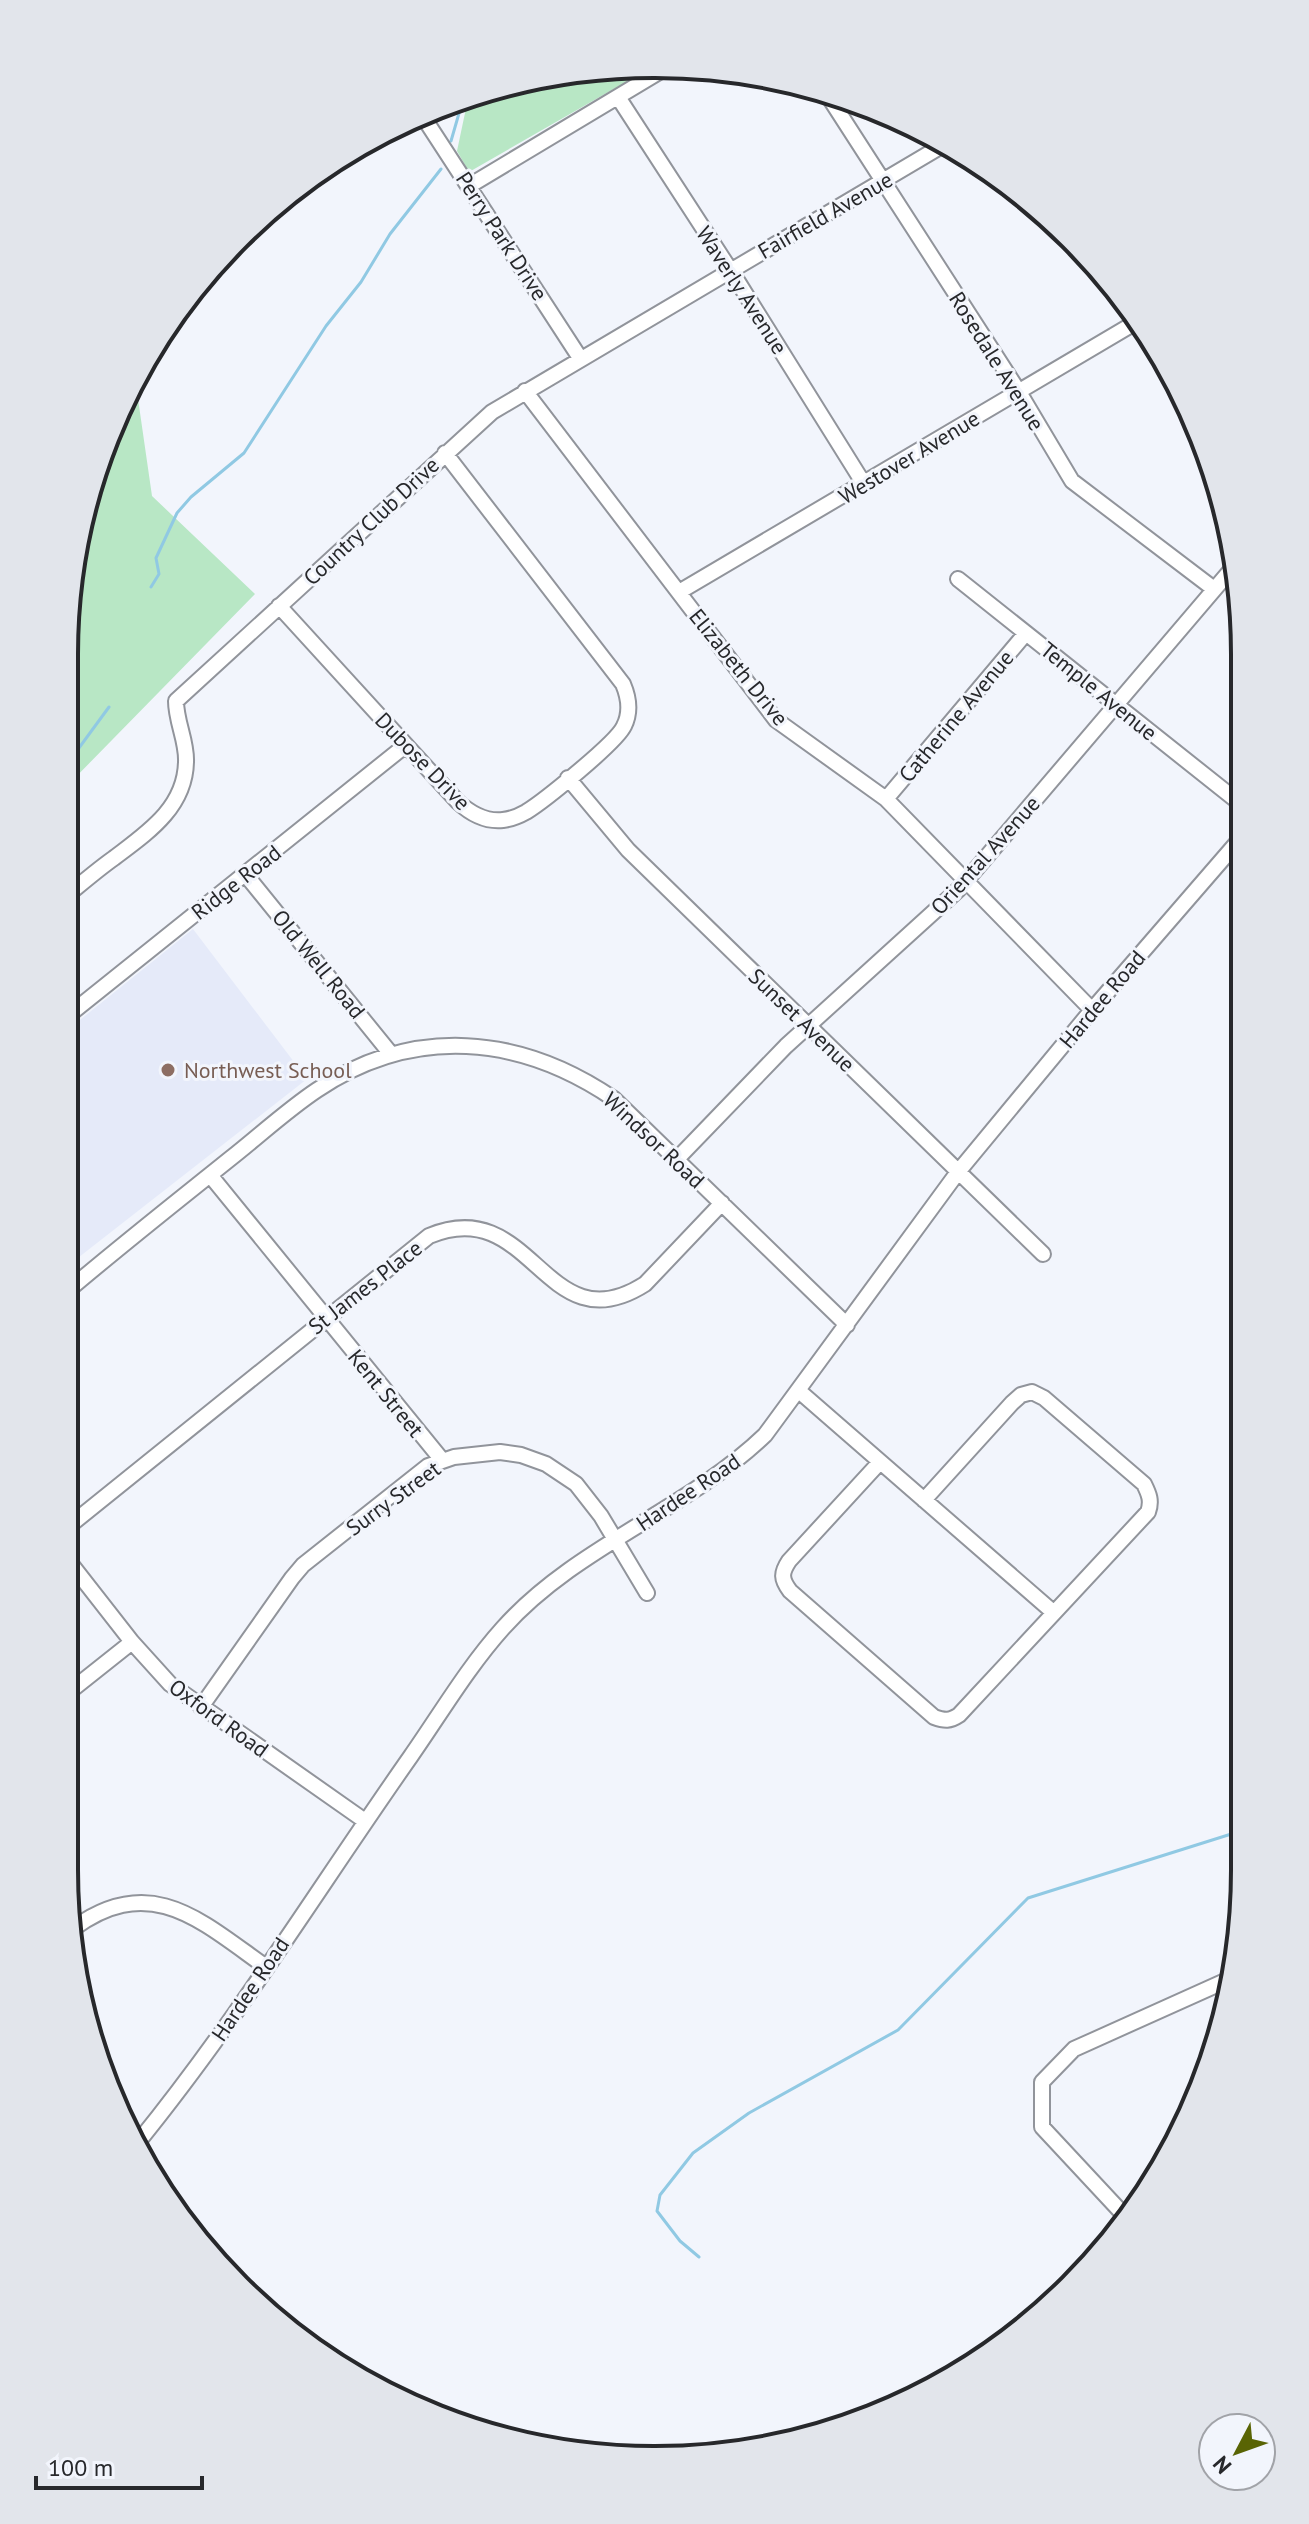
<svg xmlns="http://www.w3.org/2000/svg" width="1309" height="2524" font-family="'PT Sans',sans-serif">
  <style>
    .built { fill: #e5eaf9 }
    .green { fill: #b8e7c5 }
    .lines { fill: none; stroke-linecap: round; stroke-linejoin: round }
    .stream { stroke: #90c9e3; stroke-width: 3 }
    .minor-casing { stroke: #91949b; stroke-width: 18 }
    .minor { stroke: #fff; stroke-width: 14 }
    .education-dot { fill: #8d6e63; stroke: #f2f5fc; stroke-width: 3 }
    .labels { text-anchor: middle; stroke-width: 6; stroke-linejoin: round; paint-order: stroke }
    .street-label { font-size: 22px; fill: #27282b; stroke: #f2f5fc }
    .education-label { font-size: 22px; fill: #785e54; stroke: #f2f5fc; text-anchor: start }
    .rim { fill: none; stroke: #27282b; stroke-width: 4 }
  </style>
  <rect width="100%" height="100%" fill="#f2f5fc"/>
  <path class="built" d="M193,929L307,1079L65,1268V1032Z"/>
  <path class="green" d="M652,67L469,172L457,151L469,94L577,69Z
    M135,378L152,496L255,594L65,788V616L84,502L125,394Z"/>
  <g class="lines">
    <path class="stream" d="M451,141L464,96
      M151,587L159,574L156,558L177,513L191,497L244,453L326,326L361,282L390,234L441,169
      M65,767L109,707
      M699,2257L680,2241L657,2211L660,2195L693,2153L749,2113L898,2030L1028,1898L1244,1830"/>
    <g class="minor-casing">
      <path id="minor" d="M825,91L1019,392L1072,481L1214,589
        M618,97L738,282L864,484
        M422,115L580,358
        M469,186L669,66
        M525,391L776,720L886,799L1092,1010
        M958,579L1241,804
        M679,592L1138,321
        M279,606L458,802C471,814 485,822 503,820C511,819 519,816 526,812C544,801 617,742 624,726C631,712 629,698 623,684L445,453
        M568,778L628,850L1043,1254
        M886,799L1026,633
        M246,875L391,1054
        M65,897C81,884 97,870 114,858C147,833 185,808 186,762C187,741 176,722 176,701L492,412L945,144
        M65,1018L406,745
        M677,1159L786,1046L959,889L1236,564
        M210,1175L442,1460
        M65,1293C119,1247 175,1203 231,1158C259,1136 287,1110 317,1090C414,1025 520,1035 614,1099L847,1325
        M799,1391L1053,1612
        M880,1462L789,1561C781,1573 781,1579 790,1591L934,1717C945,1721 950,1721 959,1715L1148,1512C1152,1501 1149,1494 1144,1484L1044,1398L1032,1392L1021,1395L1012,1403L924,1500
        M64,1530L429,1236C533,1192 545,1348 645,1284L722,1203
        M64,1555L132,1642L170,1684L365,1821
        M64,1696L132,1642
        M201,1707L292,1578L303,1565L428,1466L454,1457L500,1452L521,1455L546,1464L576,1484L601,1516L647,1593
        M74,1928C151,1872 201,1921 266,1967
        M139,2141C238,2019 321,1884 411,1756C441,1713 468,1667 503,1628C575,1547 687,1510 765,1435L958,1172L1092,1010L1241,838
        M1124,2215L1042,2127V2082L1074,2049L1232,1978"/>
    </g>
    <use href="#minor" class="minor"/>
  </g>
  <circle class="education-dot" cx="168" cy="1070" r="8"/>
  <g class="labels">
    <g class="street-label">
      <text transform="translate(825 215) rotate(-30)" y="8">Fairfield Avenue</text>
      <text transform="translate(502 236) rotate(57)" y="8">Perry Park Drive</text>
      <text transform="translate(742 290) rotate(57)" y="8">Waverly Avenue</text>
      <text transform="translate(997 361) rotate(58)" y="8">Rosedale Avenue</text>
      <text transform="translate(909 457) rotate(-31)" y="8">Westover Avenue</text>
      <text transform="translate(371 521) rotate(-43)" y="8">Country Club Drive</text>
      <text transform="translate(739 667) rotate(51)" y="8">Elizabeth Drive</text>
      <text transform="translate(1099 691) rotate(39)" y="8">Temple Avenue</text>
      <text transform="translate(956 716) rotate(-50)" y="8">Catherine Avenue</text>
      <text transform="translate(423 761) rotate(46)" y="8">Dubose Drive</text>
      <text transform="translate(985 855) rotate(-48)" y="8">Oriental Avenue</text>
      <text transform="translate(236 882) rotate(-38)" y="8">Ridge Road</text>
      <text transform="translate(319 964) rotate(51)" y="8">Old Well Road</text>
      <text transform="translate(1102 999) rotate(-50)" y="8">Hardee Road</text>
      <text transform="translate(802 1020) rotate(44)" y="8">Sunset Avenue</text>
      <text transform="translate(654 1140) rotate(43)" y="8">Windsor Road</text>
      <text transform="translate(365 1287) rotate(-38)" y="8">St James Place</text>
      <text transform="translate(386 1393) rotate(51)" y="8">Kent Street</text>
      <text transform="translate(688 1492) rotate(-34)" y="8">Hardee Road</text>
      <text transform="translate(393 1498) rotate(-36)" y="8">Surry Street</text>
      <text transform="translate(219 1718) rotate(36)" y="8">Oxford Road</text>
      <text transform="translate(250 1989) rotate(-56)" y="8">Hardee Road</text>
    </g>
    <g class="education-label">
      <text x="184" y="1078">Northwest School</text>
    </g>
  </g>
  <path d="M0 0H1309V2524H0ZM654 78H655A576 576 0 0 1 1231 654V1870A576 576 0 0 1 655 2446H654A576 576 0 0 1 78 1870V654A576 576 0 0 1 654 78Z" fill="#e2e5eb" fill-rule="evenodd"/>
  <path class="rim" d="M654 78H655A576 576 0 0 1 1231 654V1870A576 576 0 0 1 655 2446H654A576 576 0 0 1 78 1870V654A576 576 0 0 1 654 78Z"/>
  <g transform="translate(1237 2452) rotate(229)"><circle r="38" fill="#f2f5fc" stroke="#a1a3a8" stroke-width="2"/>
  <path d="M0-6L14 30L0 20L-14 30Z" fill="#596404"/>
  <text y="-12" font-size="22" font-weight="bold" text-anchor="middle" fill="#27282b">N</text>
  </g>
  <path d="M36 2476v12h166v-12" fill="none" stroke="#27282b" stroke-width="4"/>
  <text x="48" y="2476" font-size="24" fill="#27282b" stroke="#f2f5fc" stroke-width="6" paint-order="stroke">100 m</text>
</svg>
